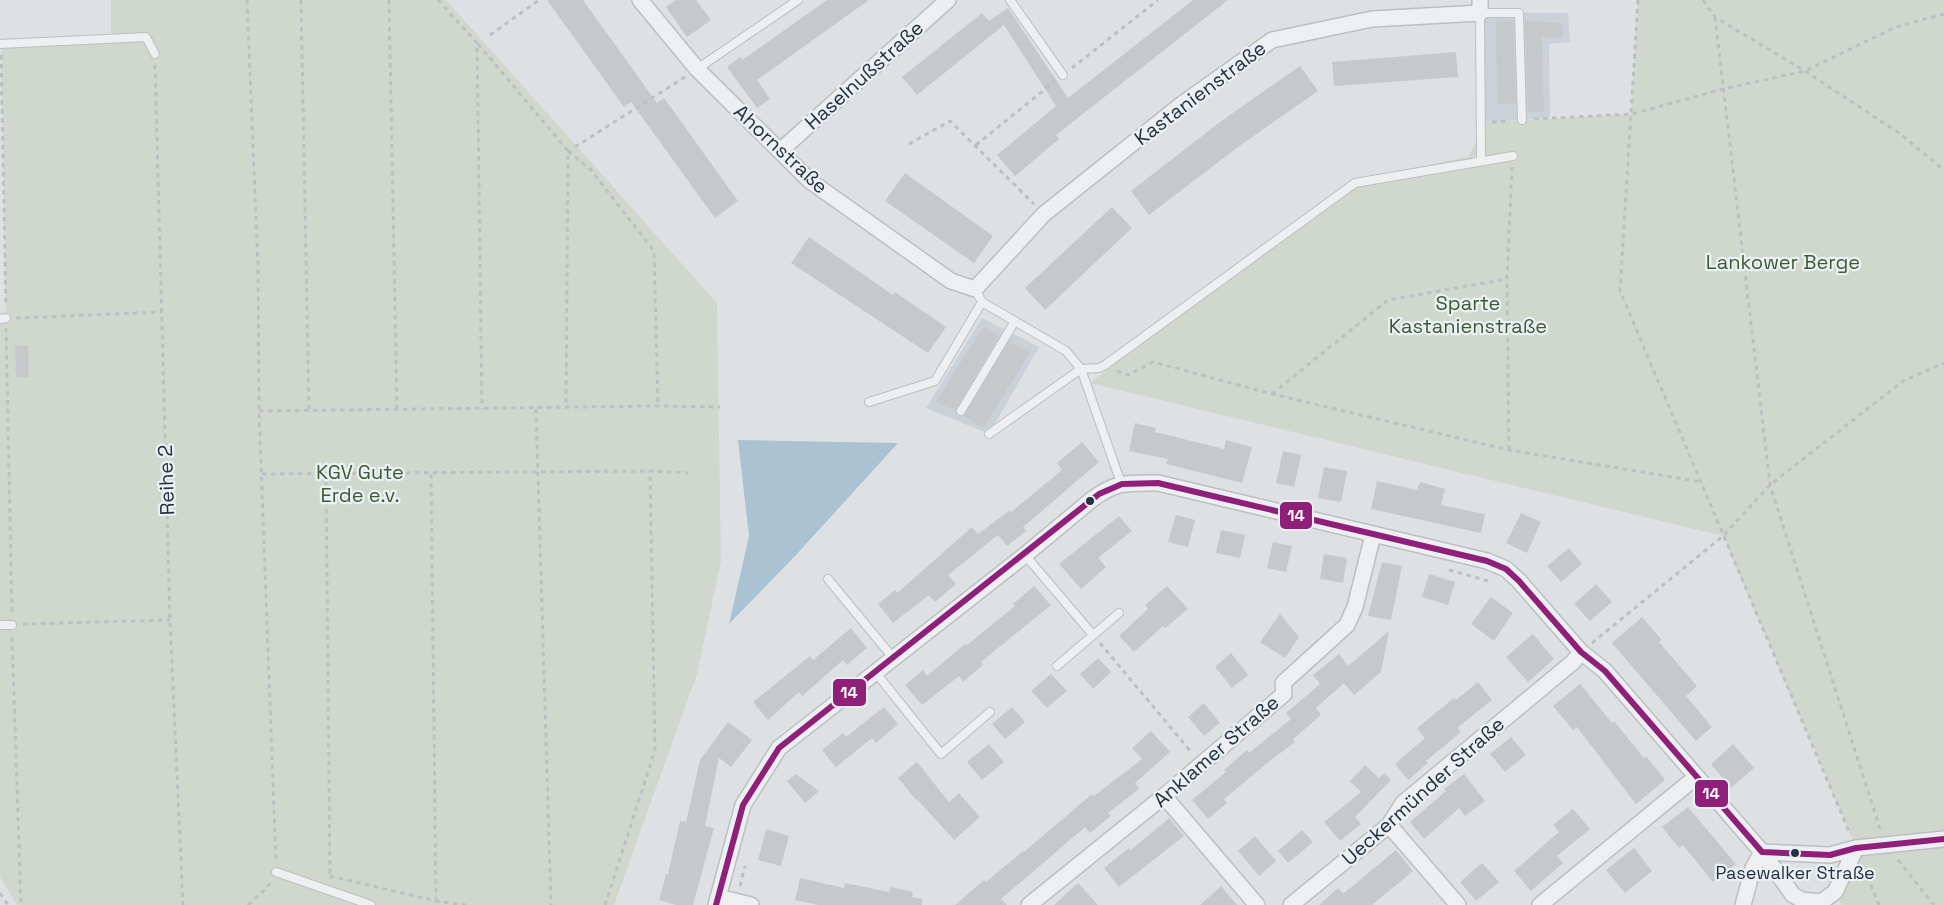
<svg xmlns="http://www.w3.org/2000/svg" width="1944" height="905" font-family="'Space Grotesk',sans-serif">
  <style>
    .built { fill: #cbd1d8 }
    .green { fill: #d0d8ce }
    .water { fill: #aac2d2 }
    .building { fill: #c6c9cc }
    .lines { fill: none; stroke-linecap: round; stroke-linejoin: round }
    .service-casing { stroke: #bcbfc2; stroke-width: 10 }
    .minor-casing { stroke: #bcbfc2; stroke-width: 18 }
    .path { stroke: #bcc0c3; stroke-width: 3; stroke-dasharray: 4.5 4.5; stroke-linecap: butt }
    .service { stroke: #edeff1; stroke-width: 8 }
    .minor { stroke: #edeff1; stroke-width: 15 }
    .bus-1-casing { stroke: #ebf0f5; stroke-width: 10 }
    .bus-1 { stroke: #8f1f78; stroke-width: 6 }
    .bus-dot { fill: #25313e; stroke: #ebf0f5; stroke-width: 2 }
    .labels { text-anchor: middle; stroke-width: 4.5; stroke-linejoin: round; paint-order: stroke }
    .bus-label { font-size: 18px; fill: #25313e; stroke: #ebf0f5 }
    .street-label { font-size: 20px; fill: #25313e; stroke: #ebf0f5 }
    .park-label { font-size: 20px; fill: #3e5a31; stroke: #ebf0f5 }
    .line-badge { stroke: #ebf0f5; stroke-width: 2 }
    .badge-label { font-size: 16px; text-anchor: middle; font-weight: bold; fill: #fff }
  </style>
  <rect width="100%" height="100%" fill="#dee1e4"/>
  <path class="built" d="M1480,13H1568L1570,42L1549,44L1550,118L1480,122Z
    M982,318L1039,347L989,434L926,408Z"/>
  <path class="green" d="M111,0H446L717,303L721,561L697,674L614,905H17L0,877V319L6,318L1,44L111,40Z
    M1638,0H1944V905H1841L1835,892L1856,848L1723,536L1090,383L1352,180L1468,157L1486,122L1631,114Z"/>
  <path class="water" d="M738,440L898,443L796,555L729,624L749,536Z"/>
  <path class="building" d="M547,0H583L657,103L664,98L738,201L715,218L631,102L624,107Z
    M676,0H696L711,20L687,37L666,7Z
    M827,0H869L757,80L770,99L757,108L727,67L740,57L742,60Z
    M1193,0H1228L1056,135L1059,139L1015,176L997,155L1056,106L1004,25L917,95L902,77L982,13L989,21L1008,8L1068,98Z
    M1510,20L1513,21L1516,103L1497,104L1496,21Z
    M1525,21L1563,23L1562,38L1542,37L1544,112H1528Z
    M1456,52L1458,77L1334,86L1332,62Z
    M1300,66L1318,91L1238,147L1149,215L1131,191L1220,122Z
    M905,173L993,236L974,263L885,201Z
    M1112,207L1132,228L1045,310L1025,288Z
    M809,237L893,295L895,292L946,327L928,353L791,263Z
    M984,326L999,336L955,410L951,407L950,409L936,401Z
    M1009,342L1030,353L983,428L964,416Z
    M28,345L29,377H16L15,346Z
    M1135,423L1156,428L1155,432L1224,449L1226,440L1252,447L1242,483L1166,464L1168,459L1129,451Z
    M1082,442L1099,462L1023,527L1026,531L1007,546L998,535L948,575L956,584L935,602L929,595L893,623L878,604L895,590L897,593L972,527L978,534L1010,510L1011,512L1062,470L1057,463Z
    M1283,451L1301,455L1294,487L1276,483Z
    M1324,467L1347,471L1341,502L1318,498Z
    M1377,481L1417,490L1420,482L1445,489L1441,505L1485,514L1481,533L1371,509Z
    M1521,513L1541,522L1527,553L1506,543Z
    M1176,515L1195,520L1188,547L1168,542Z
    M1119,516L1132,531L1098,558L1106,567L1081,589L1059,564Z
    M1221,530L1245,535L1240,558L1216,553Z
    M1273,542L1292,546L1286,572L1267,568Z
    M1569,548L1582,564L1561,582L1547,566Z
    M1324,554L1347,558L1343,583L1320,579Z
    M1382,562L1402,566L1391,620L1368,616Z
    M1429,574L1455,582L1448,605L1422,597Z
    M1596,584L1612,602L1590,621L1574,604Z
    M1034,586L1051,605L981,662L983,665L963,682L959,676L922,705L905,685L923,670L927,676L965,644L967,645L1015,606L1013,604Z
    M1167,586L1188,609L1165,628L1163,626L1134,652L1119,636L1148,609L1145,605Z
    M1491,597L1513,613L1494,641L1471,624Z
    M1280,614L1299,637L1285,658L1260,642Z
    M1642,617L1662,640L1659,642L1697,686L1686,696L1712,727L1696,741L1612,643Z
    M851,628L867,648L847,665L843,660L802,696L799,692L768,720L753,702L810,656L813,660Z
    M1389,631L1381,672L1354,695L1344,683L1316,708L1321,715L1293,739L1295,742L1271,760L1224,799L1227,803L1208,819L1192,800L1226,772L1224,770L1247,750L1249,753L1291,719L1286,713L1320,684L1313,675L1339,654L1348,666Z
    M1533,634L1554,659L1528,682L1506,657Z
    M1231,653L1248,675L1232,688L1215,667Z
    M1098,658L1111,672L1093,689L1080,674Z
    M1051,674L1067,691L1047,708L1031,691Z
    M1478,682L1492,700L1457,728L1461,732L1426,761L1428,763L1408,780L1395,764L1425,738L1417,728L1454,698L1456,700Z
    M1580,684L1612,723L1614,721L1644,758L1646,756L1665,780L1636,804L1577,727L1573,730L1553,706Z
    M1204,703L1220,723L1204,736L1188,717Z
    M884,707L898,724L876,743L872,738L836,767L822,750L843,733L846,737Z
    M1012,707L1025,722L1005,739L992,724Z
    M728,722L752,740L731,767L719,758L705,826L714,828L693,905H676L659,900L666,874H668L680,821L686,822L700,760Z
    M1151,731L1170,752L1135,783L1139,789L1108,813L1111,816L1090,833L1085,827L1001,899L1007,905H955L984,880L986,882L1023,851L1024,852L1092,794L1094,796L1142,759L1132,748Z
    M1511,737L1526,755L1505,772L1490,754Z
    M989,744L1004,762L982,780L967,762Z
    M1733,744L1754,768L1731,788L1711,764Z
    M917,762L949,802L959,793L980,817L954,840L917,799L916,800L898,778Z
    M1365,765L1379,778L1385,773L1391,780L1355,817L1361,824L1340,841L1324,822L1361,792L1350,781Z
    M796,774L819,791L805,803L787,781Z
    M1464,774L1485,801L1465,816L1459,808L1424,839L1410,822L1446,791L1444,789Z
    M1688,807L1736,864L1713,882L1683,845L1679,848L1662,827Z
    M1573,809L1590,829L1557,856L1563,863L1531,891L1514,871L1559,832L1553,825Z
    M1169,818L1184,836L1119,887L1104,868L1129,848L1131,850Z
    M766,829L789,836L781,866L758,860Z
    M1302,830L1313,842L1288,863L1278,851Z
    M1255,836L1276,861L1259,876L1238,851Z
    M1634,848L1652,871L1625,893L1606,870Z
    M1396,850L1413,871L1372,905H1319L1338,888L1343,894Z
    M1482,863L1499,882L1476,901L1460,882Z
    M800,878L844,888L845,883L889,892L891,887L913,892L912,897L922,899V905H818L795,900Z
    M1078,883L1098,905H1054Z
    M1221,886L1237,905H1200Z"/>
  <g class="lines">
    <g class="service-casing">
      <path id="service" d="M1010,0L1063,75
        M0,44L146,37L155,54
        M697,69L798,0
        M1481,160L1480,13H1519L1522,120
        M975,289L982,302L1066,351L1081,369L1121,483
        M0,319L6,318
        M869,402L935,381L982,302
        M961,411L1015,321
        M989,434L1081,369L1099,368L1105,365L1355,183L1513,156
        M1025,555L1093,635
        M828,579L894,659
        M0,625H12
        M1057,666L1119,613
        M876,673L941,754L990,712
        M276,872L371,905"/>
    </g>
    <g class="minor-casing">
      <path id="minor" d="M640,0L697,69L810,181L951,281L975,289L1044,214L1182,104L1272,40L1372,19L1480,13V0
        M780,151L948,0
        M1164,796L1257,905
        M1389,825L1458,905
        M1762,852L1830,855L1856,848L1944,839
        M718,897L751,905
        M716,905L743,805L779,748L1025,555L1090,501C1116,481 1127,483 1158,483L1487,561L1506,569L1519,581L1581,652L1605,671L1762,852L1793,895L1802,900L1821,902L1835,892L1856,848
        M1029,905L1164,796L1284,694L1283,683L1347,625L1355,607L1373,535
        M1291,905L1389,825L1403,803L1573,662L1581,652
        M1540,905L1696,777
        M1743,905L1753,868L1762,852"/>
    </g>
    <path class="path" d="M247,0L258,266L259,411L276,862
      M301,0L309,411
      M389,0L397,409
      M438,0L477,43L482,409
      M1638,0L1620,291L1850,834
      M1703,0L1715,17L1805,71L1899,133L1944,170
      M1715,17L1770,485L1881,832
      M490,35L539,0
      M478,44L568,151L566,408
      M1,55L6,306
      M155,65L170,620L183,905
      M1072,68L1158,0
      M1534,119L1632,114L1723,89L1805,71L1896,27L1944,14
      M1492,122L1510,121
      M909,144L950,121L1034,204
      M976,145L1055,81
      M575,147L685,77
      M568,151L591,170L654,251L658,405
      M16,318L162,312
      M6,328L12,615
      M1117,371L1128,375L1153,362L1272,394L1509,450L1702,482
      M1272,394L1388,300L1507,279
      M536,409L551,905
      M259,411L659,406L720,407
      M1509,450L1507,279L1512,167
      M326,473L330,879
      M262,474L650,471L688,473
      M431,474L436,905
      M1449,570L1492,582
      M23,624L170,620
      M12,637L21,905
      M1100,643L1192,753
      M1592,643L1723,536L1770,485L1903,381L1944,363
      M1898,860L1934,905
      M1864,868L1879,905
      M330,876L436,901L466,905
      M740,886L745,866
      M0,893L8,905
      M248,905L267,888L270,882
      M605,905L655,750L650,471"/>
    <use href="#service" class="service"/>
    <use href="#minor" class="minor"/>
    <g class="bus-1-casing">
      <path id="bus-1" d="M716,905L743,805L779,748L1099,494L1122,484L1158,483L1487,561L1506,569L1519,581L1581,652L1605,671L1762,852L1830,855L1856,848L1944,839"/>
    </g>
    <use href="#bus-1" class="bus-1"/>
  </g>
  <g class="bus-dot">
    <circle cx="1090" cy="501" r="5"/>
    <circle cx="1795" cy="853" r="5"/>
  </g>
  <g class="labels">
    <g class="bus-label">
      <text x="1795" y="879">Pasewalker Straße</text>
    </g>
    <g class="street-label">
      <text transform="translate(864 75) rotate(-42)" y="7">Haselnußstraße</text>
      <text transform="translate(1200 93) rotate(-37)" y="7">Kastanienstraße</text>
      <text transform="translate(781 149) rotate(43)" y="7">Ahornstraße</text>
      <text transform="translate(166 480) rotate(-92)" y="7">Reihe 2</text>
      <text transform="translate(1216 751) rotate(-41)" y="7">Anklamer Straße</text>
      <text transform="translate(1423 791) rotate(-42)" y="7">Ueckermünder Straße</text>
    </g>
    <g class="park-label">
      <text x="1783" y="269">Lankower Berge</text>
      <text x="1468" y="310">Sparte<tspan x="1468" dy="23">Kastanienstraße</tspan></text>
      <text x="360" y="479">KGV Gute<tspan x="360" dy="23">Erde e.v.</tspan></text>
    </g>
  </g>
  <g class="line-badge">
    <rect x="1279" y="501" width="34" height="29" rx="6" fill="#8f1f78"/>
    <rect x="832" y="678" width="35" height="29" rx="6" fill="#8f1f78"/>
    <rect x="1694" y="779" width="35" height="29" rx="6" fill="#8f1f78"/>
  </g>
  <g class="badge-label">
    <text x="1296" y="521">14</text>
    <text x="849" y="698">14</text>
    <text x="1711" y="799">14</text>
  </g>
</svg>
